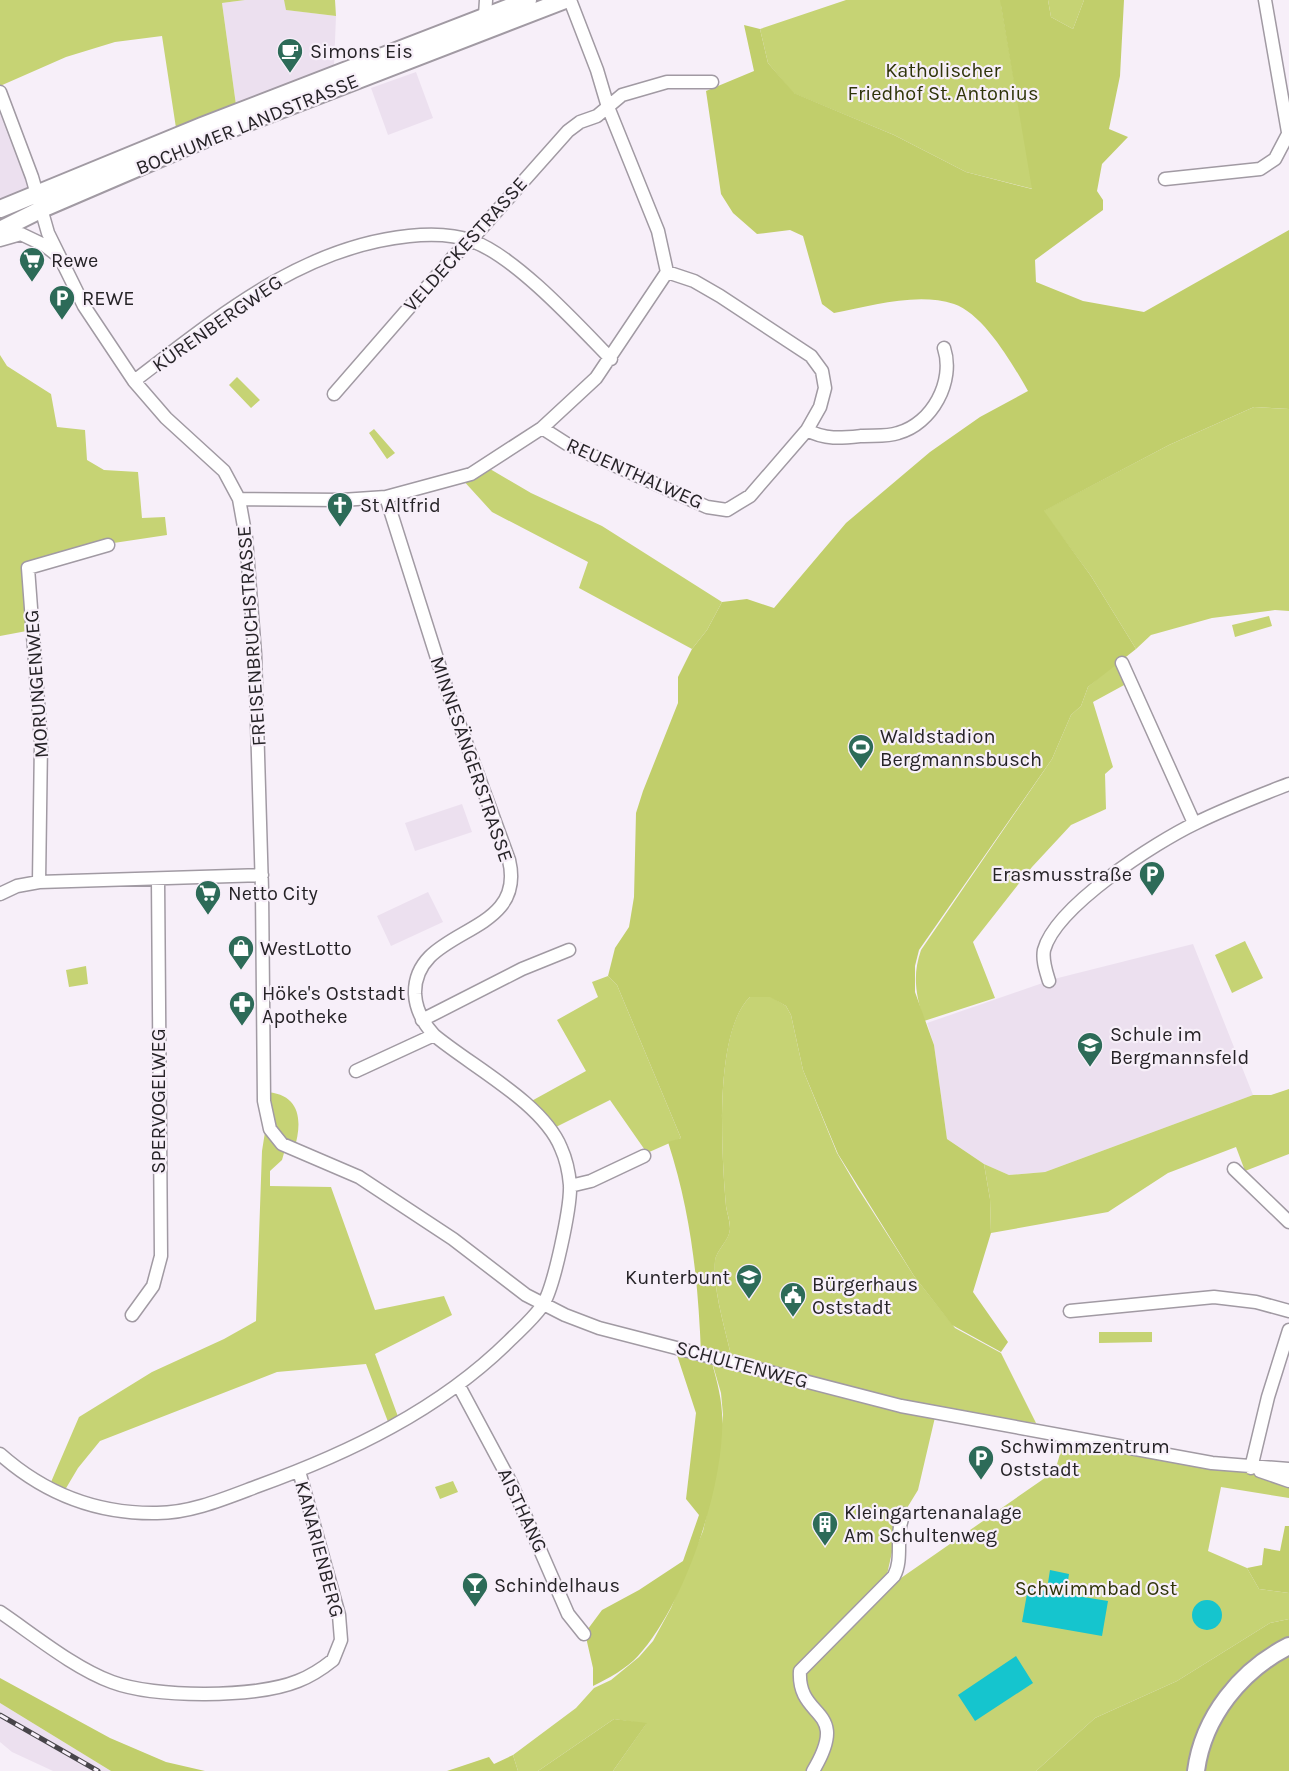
<svg xmlns="http://www.w3.org/2000/svg" width="1289" height="1771" font-family="Karla,sans-serif">
  <style>
    .built { fill: #ece0ef }
    .green { fill: #c6d374 }
    .forest { fill: #c1ce6b }
    .water { fill: #15c5ce }
    .lines { fill: none; stroke-linecap: round; stroke-linejoin: round }
    .street-casing { stroke: #a19aa3; stroke-width: 15 }
    .secondary-casing { stroke: #a19aa3; stroke-width: 20 }
    .street { stroke: #fff; stroke-width: 12 }
    .secondary { stroke: #fff; stroke-width: 16 }
    .rail-casing { stroke: #48454a; stroke-width: 5 }
    .rail { stroke: #f7eff9; stroke-width: 3; stroke-dasharray: 9; stroke-linecap: butt }
    .labels { text-anchor: middle; stroke-width: 4.5; stroke-linejoin: round; paint-order: stroke }
    .poi-label { font-size: 20px; fill: #262327; stroke: #f7eff9; text-anchor: start }
    .park-label { font-size: 20px; fill: #2f3409; stroke: #f7eff9 }
    .street-label { font-size: 20px; fill: #262327; stroke: #f7eff9 }
  </style>
  <rect width="100%" height="100%" fill="#f7eff9"/>
  <path class="built" d="M245,0H284L287,10L336,16L334,66L236,105L222,3Z
    M416,72L433,118L388,135L371,88Z
    M0,93L37,193L0,209Z
    M462,804L472,832L415,851L405,823Z
    M428,892L443,922L391,946L377,916Z
    M1193,944L1253,1095L1045,1172L1009,1175L984,1164L947,1139L934,1045L927,1023L1054,979Z
    M0,1703L111,1771H53L12,1752L0,1742Z"/>
  <path class="green" d="M0,0H245L222,3L236,105L176,128L162,36L115,42L66,57L0,86Z
    M284,0H335L336,16L286,10Z
    M846,0H1024L1001,4L1033,189L966,172L894,135L793,93L768,63L760,29Z
    M1048,0H1084L1073,29L1051,17Z
    M0,355L7,366L51,394L57,427L85,430L87,460L104,470L138,472L142,518L165,517L167,535L107,544L28,568L32,630L0,636Z
    M237,377L260,400L251,408L229,385Z
    M1254,407L1289,409V611L1275,610L1212,618L1151,635L1136,649L1091,576L1043,511L1169,445Z
    M374,429L395,453L387,459L369,433Z
    M485,466L531,493L602,526L722,602L707,630L692,649L579,588L588,562L492,512L461,478Z
    M1269,616L1272,626L1235,637L1232,625Z
    M1119,660L1126,684L1093,702L1113,767L1105,774L1106,809L1071,825L1032,867L973,942L995,998L924,1021C916,995 912,976 921,950L1052,759L1071,715L1081,706L1088,687Z
    M1245,941L1263,978L1232,993L1215,955Z
    M86,966L88,984L69,987L66,970Z
    M608,976L617,985L681,1138L647,1153L610,1100L552,1129L526,1104L586,1071L557,1020L598,997L592,982Z
    M770,996L786,1006L791,1015L803,1070L837,1153L857,1187L914,1276L955,1328L1001,1353L1036,1423L936,1413L918,1490L899,1521L886,1579L901,1578L1055,1471L1065,1437L1251,1468L1289,1481V1498L1221,1487L1208,1551L1247,1568L1259,1589L1289,1593V1619L1270,1623L1177,1681L1095,1718L1036,1771H613L646,1724L614,1719L538,1771H518L513,1755L576,1708L594,1688L611,1680L639,1657L653,1641L671,1608L703,1531L717,1469L723,1415L721,1393L710,1355L732,1360C726,1330 713,1293 715,1261C716,1250 730,1240 730,1228C730,1221 727,1213 726,1206C722,1157 713,1032 750,997Z
    M1289,1089V1154L1245,1171L1236,1147L1168,1173L1108,1212L991,1233L990,1199L984,1164L1009,1175L1045,1172L1253,1095H1271Z
    M264,1092C301,1093 303,1121 294,1150L286,1146L282,1160L270,1171V1186L331,1187L375,1310L444,1296L452,1315L375,1354L400,1422L390,1427L366,1364L277,1372L100,1441L78,1468L62,1495L48,1489L79,1417L152,1372L224,1339L256,1321L262,1151L265,1132Z
    M1099,1332H1152V1342L1099,1343Z
    M453,1481L458,1492L440,1499L435,1487Z"/>
  <path class="forest" d="M1000,0H1048L1051,17L1073,29L1084,0H1124L1120,76L1109,129L1128,137L1102,164L1097,191L1103,200V210L1035,260L1036,282L1083,301L1144,312L1289,230V409L1254,407L1169,445L1044,511L1091,576L1136,649L1088,687L1081,706L1071,715L1052,759L919,950L915,966V992L934,1045L947,1139L984,1164L990,1199L991,1233L973,1292L1008,1342L1001,1352L952,1325L914,1276L838,1154L803,1070L791,1015L786,1006L770,997H750C713,1033 722,1157 726,1206C727,1213 730,1221 730,1229C730,1240 716,1250 715,1261C713,1293 726,1330 732,1360L710,1355C715,1375 721,1393 722,1413C726,1482 685,1605 638,1656C626,1669 609,1678 593,1686V1668L585,1633L602,1610L639,1590L683,1561L699,1515L686,1499L696,1413L674,1346L701,1353C698,1279 691,1213 668,1142L681,1138L617,985L608,976L615,948L629,927L634,897L636,813L643,791L678,703V677L692,649L707,630L722,602L747,599L774,608L846,523L930,452L980,417L1028,391C1013,365 984,314 954,304C917,292 871,306 834,313L822,304L803,236L790,230L757,234L733,213L721,194L706,91L754,71L744,25L760,29L768,63L794,93L894,135L966,172L1032,189Z
    M1285,1526H1289V1593L1259,1589L1247,1568L1262,1565L1264,1548L1280,1551Z
    M1289,1619V1771H1036L1095,1718L1177,1681L1270,1623Z
    M0,1678L110,1738L166,1762L205,1771H111L0,1703Z
    M614,1719L647,1723L613,1771H538Z
    M513,1755L518,1771H447L489,1757L494,1764Z"/>
  <path class="water" d="M1050,1570L1069,1574L1067,1587L1048,1583Z
    M1028,1588L1108,1601L1102,1636L1022,1622Z
    M1192 1615a15 15 0 1 1 30 0a15 15 0 1 1-30 0Z
    M1016,1656L1033,1683L975,1721L958,1695Z"/>
  <g class="lines">
    <g class="street-casing">
      <path id="street" d="M1265,0L1289,138
        M485,16L486,0
        M0,92L32,177L48,233L84,306L134,381L166,418L224,471L239,499L246,538L255,654L262,890L264,1101L270,1129L282,1144L359,1177L453,1239L526,1295L565,1315L599,1328L901,1406L1212,1463L1289,1469
        M1165,179L1260,169L1275,159L1287,136
        M0,240L21,234L44,245L57,255
        M134,381C217,318 301,247 409,236C429,234 453,234 472,241C515,256 578,325 611,359
        M334,394L454,256L471,240L568,131L580,122L597,116L622,95L667,82H712
        M542,428L567,444L707,507L727,510L750,496L807,430L820,407L825,388L822,371L811,356L720,296L694,281L667,272
        M807,430C825,440 842,438 861,436C873,435 887,437 898,433C932,424 955,381 944,348
        M239,499L342,500L386,497L471,474L542,428L596,378L667,272L658,231L608,107L597,70L570,0
        M1122,663L1194,823
        M39,882L41,742L28,568L108,545
        M0,894L17,886L39,882L262,875
        M1049,981C1046,971 1042,960 1044,950C1056,906 1156,842 1196,823C1226,808 1258,796 1289,784
        M422,1020L522,969L569,950
        M356,1071L434,1035
        M1234,1169L1289,1222
        M570,1186L591,1181L644,1156
        M1070,1311L1214,1297L1256,1302L1289,1311
        M132,1315L153,1286L161,1256L158,879
        M459,1386L511,1483L568,1614L584,1634
        M0,1454C45,1494 96,1514 157,1513C191,1513 226,1498 258,1486C349,1453 439,1410 509,1341C520,1330 533,1319 542,1306C554,1289 571,1206 570,1185C569,1173 566,1159 561,1148C543,1103 471,1066 434,1035C423,1023 416,1011 415,994C413,925 528,939 509,860L448,693L386,497
        M1251,1468L1268,1397L1289,1330
        M1260,1471L1289,1481
        M0,1612C34,1635 74,1668 112,1682C155,1698 256,1698 298,1681C311,1676 323,1668 333,1660L341,1640L339,1615L299,1471
        M813,1771C852,1706 797,1721 800,1671L894,1576C904,1558 894,1534 904,1514"/>
    </g>
    <g class="secondary-casing">
      <path id="secondary" d="M0,209L202,126L528,0
        M0,230L42,209L205,139L565,0
        M1196,1771C1203,1717 1241,1670 1289,1646"/>
    </g>
    <use href="#street" class="street"/>
    <use href="#secondary" class="secondary"/>
    <g class="rail-casing">
      <path id="rail" d="M0,1715L98,1771"/>
    </g>
    <use href="#rail" class="rail"/>
  </g>
  <defs>
    <g id="cafe-pin" transform="scale(1.35)"><path d="M0 17L-7.5 6A9.5 9.5 0 1 1 7.5 6Z" fill="#2d6b58" stroke="#f7eff9"/><path d="M-5.5-4.5H6V0H3Q3 3.5 0 3.5H-2.5Q-5.5 3.5-5.5 0ZM3-3.2v2h1.7v-2ZM-6 4.5H4V6H-6Z" fill="#fff"/></g>
    <g id="supermarket-pin" transform="scale(1.35)"><path d="M0 17L-7.5 6A9.5 9.5 0 1 1 7.5 6Z" fill="#2d6b58" stroke="#f7eff9"/><path d="M-6-5.5h2.5l.6 2H6L4.5 2H-2.5L-4.4-4H-6ZM-1.5 3.2a1.3 1.3 0 1 0 .1 0ZM3 3.2a1.3 1.3 0 1 0 .1 0Z" fill="#fff"/></g>
    <g id="parking-pin" transform="scale(1.35)"><path d="M0 17L-7.5 6A9.5 9.5 0 1 1 7.5 6Z" fill="#2d6b58" stroke="#f7eff9"/><path d="M-3.5-5.5H1a3.5 3.5 0 0 1 0 7H-1V5.5H-3.5ZM-1-3.4V-.6H.8a1.4 1.4 0 0 0 0-2.8Z" fill="#fff"/></g>
    <g id="church-pin" transform="scale(1.35)"><path d="M0 17L-7.5 6A9.5 9.5 0 1 1 7.5 6Z" fill="#2d6b58" stroke="#f7eff9"/><path d="M-1.2-6h2.4v3.5h3.3v2.4h-3.3V6h-2.4V-.1h-3.3v-2.4h3.3Z" fill="#fff"/></g>
    <g id="stadium-pin" transform="scale(1.35)"><path d="M0 17L-7.5 6A9.5 9.5 0 1 1 7.5 6Z" fill="#2d6b58" stroke="#f7eff9"/><path d="M0-5a6.5 5 0 1 0 0 10a6.5 5 0 1 0 0-10ZM-3.5-1.8h7v3.6h-7Z" fill="#fff"/></g>
    <g id="shop-pin" transform="scale(1.35)"><path d="M0 17L-7.5 6A9.5 9.5 0 1 1 7.5 6Z" fill="#2d6b58" stroke="#f7eff9"/><path d="M-5-2.5h2.3a2.7 3.5 0 0 1 5.4 0H5L5.5 6h-11ZM-1.5-2.5h3a1.5 2.3 0 0 0-3 0Z" fill="#fff"/></g>
    <g id="pharmacy-pin" transform="scale(1.35)"><path d="M0 17L-7.5 6A9.5 9.5 0 1 1 7.5 6Z" fill="#2d6b58" stroke="#f7eff9"/><path d="M-2-6h4v4h4v4h-4v4h-4v-4h-4v-4h4Z" fill="#fff"/></g>
    <g id="school-pin" transform="scale(1.35)"><path d="M0 17L-7.5 6A9.5 9.5 0 1 1 7.5 6Z" fill="#2d6b58" stroke="#f7eff9"/><path d="M0-5L7-2L0 1L-7-2ZM-4 1L0 2.5L4 1V4Q0 6-4 4Z" fill="#fff"/></g>
    <g id="civic-pin" transform="scale(1.35)"><path d="M0 17L-7.5 6A9.5 9.5 0 1 1 7.5 6Z" fill="#2d6b58" stroke="#f7eff9"/><path d="M-.6-6.5H3V-4.5H.6V-3L4-1V1h2V6H-6V1h2V-1L-.6-3ZM-1.2 2.5V6h2.4V2.5Z" fill="#fff"/></g>
    <g id="building-pin" transform="scale(1.35)"><path d="M0 17L-7.5 6A9.5 9.5 0 1 1 7.5 6Z" fill="#2d6b58" stroke="#f7eff9"/><path d="M-4-6H4V6H1V3H-1V6H-4ZM-2.5-4.3h1.7v1.8h-1.7ZM.8-4.3h1.7v1.8H.8ZM-2.5-1h1.7V.8h-1.7ZM.8-1h1.7V.8H.8Z" fill="#fff"/></g>
    <g id="bar-pin" transform="scale(1.35)"><path d="M0 17L-7.5 6A9.5 9.5 0 1 1 7.5 6Z" fill="#2d6b58" stroke="#f7eff9"/><path d="M-6-5H6L.8 .8V4.5H3.5V6h-7V4.5H-.8V.8Z" fill="#fff"/></g>
  </defs>
  <g fill-rule="evenodd">
    <use href="#cafe-pin" x="290" y="51"/>
    <use href="#supermarket-pin" x="32" y="260"/>
    <use href="#parking-pin" x="62" y="298"/>
    <use href="#church-pin" x="340" y="505"/>
    <use href="#stadium-pin" x="861" y="747"/>
    <use href="#parking-pin" x="1152" y="874"/>
    <use href="#supermarket-pin" x="208" y="893"/>
    <use href="#shop-pin" x="241" y="948"/>
    <use href="#pharmacy-pin" x="242" y="1004"/>
    <use href="#school-pin" x="1090" y="1045"/>
    <use href="#school-pin" x="749" y="1277"/>
    <use href="#civic-pin" x="793" y="1295"/>
    <use href="#parking-pin" x="981" y="1458"/>
    <use href="#building-pin" x="825" y="1524"/>
    <use href="#bar-pin" x="475" y="1585"/>
  </g>
  <g class="labels">
    <g class="poi-label">
      <text x="310" y="58">Simons Eis</text>
      <text x="51" y="267">Rewe</text>
      <text x="82" y="305">REWE</text>
      <text x="360" y="512">St Altfrid</text>
      <text x="880" y="743">Waldstadion<tspan x="880" dy="23">Bergmannsbusch</tspan></text>
      <text x="1132" y="881" text-anchor="end">Erasmusstraße</text>
      <text x="228" y="900">Netto City</text>
      <text x="260" y="955">WestLotto</text>
      <text x="262" y="1000">Höke's Oststadt<tspan x="262" dy="23">Apotheke</tspan></text>
      <text x="1110" y="1041">Schule im<tspan x="1110" dy="23">Bergmannsfeld</tspan></text>
      <text x="730" y="1284" text-anchor="end">Kunterbunt</text>
      <text x="812" y="1291">Bürgerhaus<tspan x="812" dy="23">Oststadt</tspan></text>
      <text x="1000" y="1453">Schwimmzentrum<tspan x="1000" dy="23">Oststadt</tspan></text>
      <text x="844" y="1519">Kleingartenanalage<tspan x="844" dy="23">Am Schultenweg</tspan></text>
      <text x="494" y="1592">Schindelhaus</text>
    </g>
    <g class="park-label">
      <text x="943" y="77">Katholischer<tspan x="943" dy="23">Friedhof St. Antonius</tspan></text>
      <text x="1096" y="1595">Schwimmbad Ost</text>
    </g>
    <g class="street-label">
      <text transform="translate(247 124) rotate(-22)" y="7">BOCHUMER LANDSTRASSE</text>
      <text transform="translate(465 244) rotate(-48)" y="7">VELDECKESTRASSE</text>
      <text transform="translate(217 323) rotate(-35)" y="7">KÜRENBERGWEG</text>
      <text transform="translate(635 473) rotate(24)" y="7">REUENTHALWEG</text>
      <text transform="translate(251 636) rotate(-94)" y="7">FREISENBRUCHSTRASSE</text>
      <text transform="translate(36 684) rotate(-94)" y="7">MORUNGENWEG</text>
      <text transform="translate(472 759) rotate(71)" y="7">MINNESÄNGERSTRASSE</text>
      <text transform="translate(158 1101) rotate(-90)" y="7">SPERVOGELWEG</text>
      <text transform="translate(742 1364) rotate(15)" y="7">SCHULTENWEG</text>
      <text transform="translate(523 1510) rotate(65)" y="7">AISTHANG</text>
      <text transform="translate(320 1549) rotate(75)" y="7">KANARIENBERG</text>
    </g>
  </g>
</svg>
